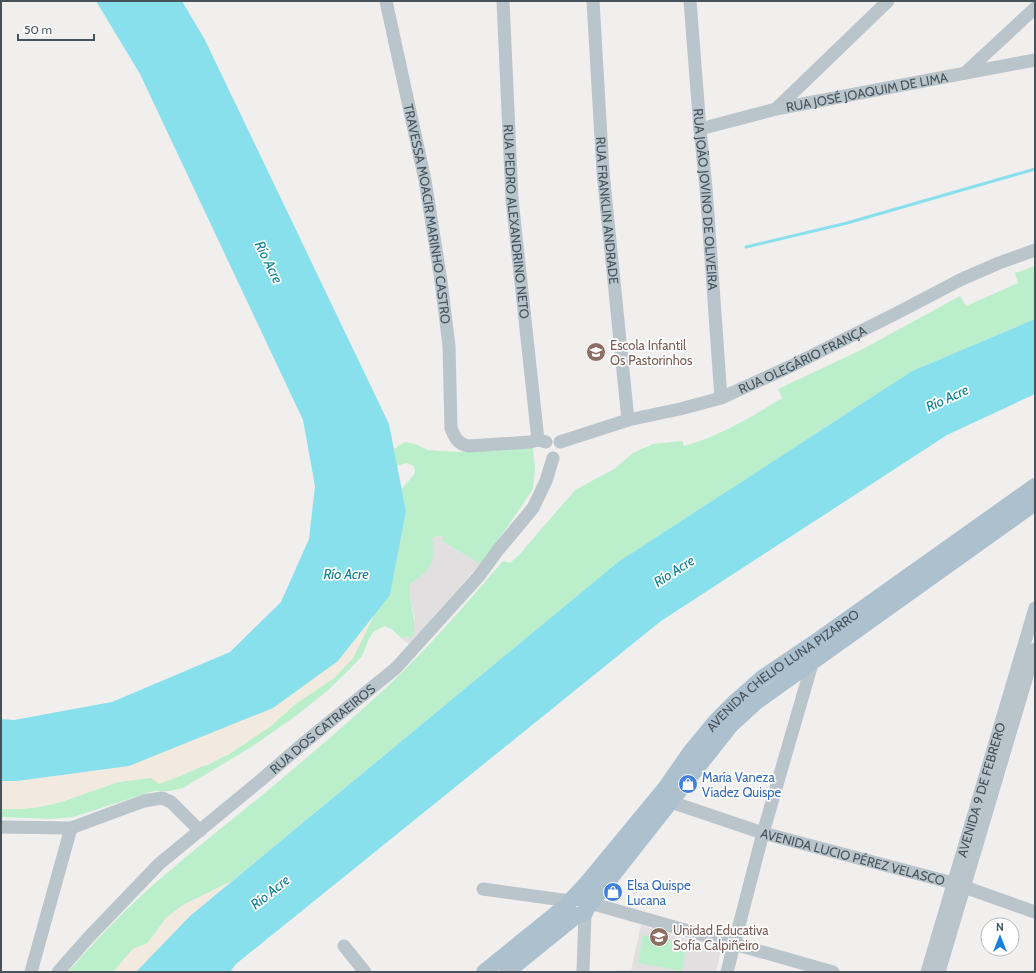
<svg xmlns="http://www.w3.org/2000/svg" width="1036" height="973" font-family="Cabin,sans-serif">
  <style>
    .education { fill: #e2dfe0 }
    .green { fill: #bbefcb }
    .sand { fill: #f2eade }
    .water { fill: #88e0ec }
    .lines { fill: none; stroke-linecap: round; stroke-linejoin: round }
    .stream { stroke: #88e0ec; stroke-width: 3 }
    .minor { stroke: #b9c4cb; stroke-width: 13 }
    .major { stroke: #adc0cd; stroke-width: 16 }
    .labels { text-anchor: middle; stroke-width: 3.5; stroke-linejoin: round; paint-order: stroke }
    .street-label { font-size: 13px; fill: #46535b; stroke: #fff }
    .education-label { font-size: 13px; fill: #785e54; stroke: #fff; text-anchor: start }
    .shop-label { font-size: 13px; fill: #366cbe; stroke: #fff; text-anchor: start }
    .water-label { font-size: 14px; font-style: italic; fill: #0c8192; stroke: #fff }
  </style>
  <rect width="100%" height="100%" fill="#f1eeee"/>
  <path class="education" d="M443,536L442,541L480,564L409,644L401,638L411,637L415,618L409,594V585L422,575L433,554L432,542L433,537Z
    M641,925L721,950L716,972H616V970H631Z"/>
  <path class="green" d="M1035,266V319L912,371L618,562L232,881L183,905L166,918L148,943L133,949L113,972H68C86,951 106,930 126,910C174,864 228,824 279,781C316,750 353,718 388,686C429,647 466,604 503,561L510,563L519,555L575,490L614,469L633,453L653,444L682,441L684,446C720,436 750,418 782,398L778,389L861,350L960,296L966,306L1018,283L1015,273Z
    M405,442L415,444L428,450L439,451L465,452L533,448L535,468L533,489L508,526L480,564L442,541L443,536L433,537C432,542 433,547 433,553C433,569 421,576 409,585C408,603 419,620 412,637L401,638L393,630L385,626L373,632L369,639L362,656L349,670L327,691L297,715L253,746L183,788L169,791H154L73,817L50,819L1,817V809H20L39,807L61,802L118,782L151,777L207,765L229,754L272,725L294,705L334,678L353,658L374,615L390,594L406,511L402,489L415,473L414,466L406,463L397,466L394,449Z
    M643,935L687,943L682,971L638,963Z"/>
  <path class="sand" d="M374,615L353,658L334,678L294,705L272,725L229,754L183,775L159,784L151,778L118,782L61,802L39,807L20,809H1V781H17L129,766L338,661Z
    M232,881L190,916L136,972H113L133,949L148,943L166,918L183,905Z"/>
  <path class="water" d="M96,1H182L205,40L389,424L406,511L390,595L338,661L273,708L129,766L17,781H1V719L14,720L112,702L230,652L281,602L309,539L315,486L303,420L140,74Z
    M1035,319V394L947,435L661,621L236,964L230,972H136L190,916L618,562L912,371Z"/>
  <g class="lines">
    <path class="stream" d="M746,247L847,223L1035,169"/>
    <g class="minor">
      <path id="s1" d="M386,1L425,180L441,281L449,346L451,428C455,438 458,444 468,446L530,442L538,440L546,442"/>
      <path id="s2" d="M503,1L512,199L538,440"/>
      <path id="s3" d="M593,1L603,172L628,420"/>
      <path id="s4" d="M690,1L700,129L706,188L721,398"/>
      <path d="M965,73L1035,8"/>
      <path d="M776,109L888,1"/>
      <path id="s5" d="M700,129L776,109L1035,60"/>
      <path id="s6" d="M560,442L628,420L680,409L721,398L789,367L897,313L962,279L999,263L1035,250"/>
      <path id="s7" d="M671,802L763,833L953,883L1035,912"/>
      <path d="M1,827L71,828L144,801L162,798L171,802L200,831"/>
      <path d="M483,889L570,901"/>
      <path d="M590,903L833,972"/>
      <path d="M344,946L365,972"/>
      <path d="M31,972L71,828"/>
      <path id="s8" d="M58,972L88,938L159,864L261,780L305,742L396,668L479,576L498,550L533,508L546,481L553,458"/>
      <path d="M583,972L585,913"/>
      <path d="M727,972L763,833L812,664"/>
      <path id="s9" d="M927,972L1035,608"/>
      <path d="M939,972L1035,649"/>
    </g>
    <g class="major">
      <path id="s10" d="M572,899L586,884L666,787L691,751L715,722L736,701L762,678L814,643L1035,486"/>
      <path d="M587,908L731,725L755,703L1035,503"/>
      <path d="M484,972L568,904"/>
      <path d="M507,972L576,916L585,913L587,908L586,902L578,897C569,898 565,906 571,914L576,916"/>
    </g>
  </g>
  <defs>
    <g id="school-disc" transform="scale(1)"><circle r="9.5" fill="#8d6e63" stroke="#fff"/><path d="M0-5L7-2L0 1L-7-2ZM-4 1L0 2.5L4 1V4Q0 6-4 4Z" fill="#fff"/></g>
    <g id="shop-disc" transform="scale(1)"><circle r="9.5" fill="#3f7fe0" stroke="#fff"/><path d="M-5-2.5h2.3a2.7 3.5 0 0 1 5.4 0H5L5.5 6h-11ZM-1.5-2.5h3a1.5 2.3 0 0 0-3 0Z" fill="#fff"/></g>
  </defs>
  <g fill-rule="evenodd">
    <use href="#school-disc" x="596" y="352"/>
    <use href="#shop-disc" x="688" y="784"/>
    <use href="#shop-disc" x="613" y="892"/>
    <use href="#school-disc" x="659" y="937"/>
  </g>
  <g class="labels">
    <g class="street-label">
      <text dy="5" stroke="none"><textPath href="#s5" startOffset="171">RUA JOSÉ JOAQUIM DE LIMA</textPath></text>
      <text dy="5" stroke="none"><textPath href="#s4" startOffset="199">RUA JOÃO JOVINO DE OLIVEIRA</textPath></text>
      <text dy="5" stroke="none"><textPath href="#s3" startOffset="210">RUA FRANKLIN ANDRADE</textPath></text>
      <text dy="5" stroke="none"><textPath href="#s1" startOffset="217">TRAVESSA MOACIR MARINHO CASTRO</textPath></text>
      <text dy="5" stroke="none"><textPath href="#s2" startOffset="221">RUA PEDRO ALEXANDRINO NETO</textPath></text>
      <text dy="5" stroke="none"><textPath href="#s6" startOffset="257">RUA OLEGÁRIO FRANÇA</textPath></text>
      <text dy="5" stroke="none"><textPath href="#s10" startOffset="313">AVENIDA CHELIO LUNA PIZARRO</textPath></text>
      <text dy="5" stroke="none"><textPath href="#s8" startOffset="360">RUA DOS CATRAEIROS</textPath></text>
      <text dy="5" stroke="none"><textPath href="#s9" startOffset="190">AVENIDA 9 DE FEBRERO</textPath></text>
      <text dy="5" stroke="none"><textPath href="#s7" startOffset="190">AVENIDA LUCIO PÉREZ VELASCO</textPath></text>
    </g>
    <g class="education-label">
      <text x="610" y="350">Escola Infantil<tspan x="610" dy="15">Os Pastorinhos</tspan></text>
      <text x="673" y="935">Unidad Educativa<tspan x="673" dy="15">Sofía Calpiñeiro</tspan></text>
    </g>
    <g class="shop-label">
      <text x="702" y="782">María Vaneza<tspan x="702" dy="15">Viadez Quispe</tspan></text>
      <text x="627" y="890">Elsa Quispe<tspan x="627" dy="15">Lucana</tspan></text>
    </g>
    <g class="water-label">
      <text transform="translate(269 262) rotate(64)" y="5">Río Acre</text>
      <text transform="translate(947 398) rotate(-25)" y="5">Río Acre</text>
      <text transform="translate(674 571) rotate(-33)" y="5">Río Acre</text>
      <text x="346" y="579">Río Acre</text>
      <text transform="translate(270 892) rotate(-39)" y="5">Río Acre</text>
    </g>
  </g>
  <rect width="1036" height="973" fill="none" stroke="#46535b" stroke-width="4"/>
  <g transform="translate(1000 937)"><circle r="19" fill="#ffffff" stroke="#b5babd"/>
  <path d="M0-3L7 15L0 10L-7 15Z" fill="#1880e0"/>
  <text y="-6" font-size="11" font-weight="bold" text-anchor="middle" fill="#46535b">N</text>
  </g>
  <path d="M18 34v6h76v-6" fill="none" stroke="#46535b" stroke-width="2"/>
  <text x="24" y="34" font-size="12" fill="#46535b" stroke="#ffffff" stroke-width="3" paint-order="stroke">50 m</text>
</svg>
